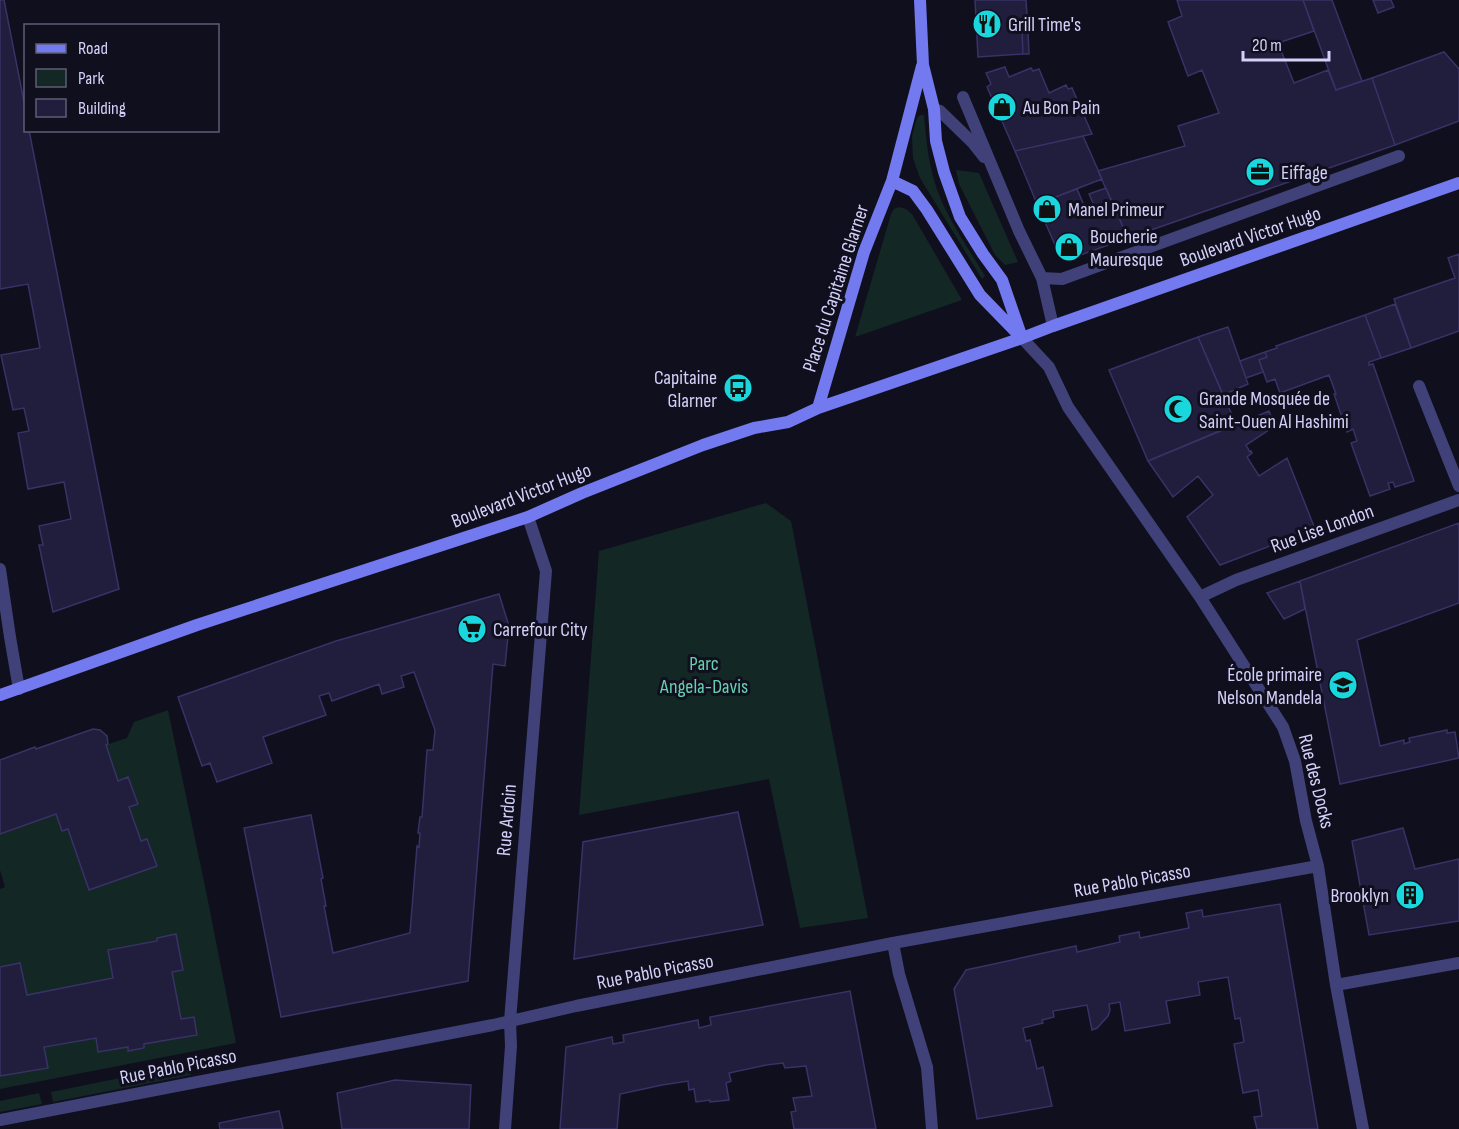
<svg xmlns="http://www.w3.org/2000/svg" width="1459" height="1129" font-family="'Sofia Sans Condensed',sans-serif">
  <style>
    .green { fill: #132725 }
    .building { fill: #211d3d; stroke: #383266; stroke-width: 1.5 }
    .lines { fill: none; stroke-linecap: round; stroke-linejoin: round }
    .lane { stroke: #3f4178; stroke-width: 12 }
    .street { stroke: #3f4178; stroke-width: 12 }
    .secondary { stroke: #7379ef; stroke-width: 12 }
    .labels { text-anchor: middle; stroke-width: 6; stroke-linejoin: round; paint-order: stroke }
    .poi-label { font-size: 20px; fill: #d3d1fa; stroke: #100f1e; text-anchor: start }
    .street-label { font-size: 20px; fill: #d3d1fa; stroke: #100f1e }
    .park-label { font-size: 20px; fill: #66d1af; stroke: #100f1e }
  </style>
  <rect width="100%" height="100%" fill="#100f1e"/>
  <path class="green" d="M920,115H924C926,137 928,159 934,180C943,213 968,247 985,276L982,279L920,178L913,158L912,136L917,118Z
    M956,170L979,173L1018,262L1005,265L995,255L959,184Z
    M899,207L906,209L912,214L962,300L855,337L891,214L894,209Z
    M766,503L791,521L868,918L800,928L769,779L579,815L599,551Z
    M168,710L207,896L236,1043L0,1089V1076L48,1068L44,1047L96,1038L99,1052L128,1047V1050L144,1048V1044L197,1035L194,1017L181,1019L172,972L183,970L176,934L157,938V941L108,950L113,978L27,995L20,963L0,967V889L5,887L0,870V834L56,814L62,831L68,829L89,890L157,866L148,839L141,841L129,807L138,804L128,778L118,781L106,745L127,738L134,722Z
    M189,1064L191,1075L53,1102L51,1092Z
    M39,1093L42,1104L0,1112V1101Z"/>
  <path class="building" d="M0,0H4L26,112V130H29L119,589L53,612L39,545H43L39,526L71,519L64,482L28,489L18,433L29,431L24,408L13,410L1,355L40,348L28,284L0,289Z
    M975,0H1026L1028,31H1022L1023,54L978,57Z
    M1177,0H1303L1314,31L1278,43L1294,83L1328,70L1336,90L1372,78L1395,145L1128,238L1098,171L1185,146L1178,126L1219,113L1202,70L1188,76L1168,22L1182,16Z
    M1303,0H1332L1362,81L1336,90Z
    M1373,0H1391L1394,7L1378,13Z
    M1022,31H1028L1029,54H1023Z
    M1444,52L1459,69V121L1395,145L1372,78Z
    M1005,67L1009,77L1031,68L1033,71L1039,69L1049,93L1066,85L1068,89L1072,88L1092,134L1015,151L987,87L991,84L986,73Z
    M1083,136L1102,179L1037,204L1015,151Z
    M1106,188L1128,238L1069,259L1060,256L1037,204L1077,189L1089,217L1098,214L1089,194Z
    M1459,254V331L1411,348L1394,299L1455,278L1448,258Z
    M1395,304L1411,348L1381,358L1365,315Z
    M1365,315L1381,358L1369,362V365L1373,364L1414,481L1395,487L1393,482L1388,483L1390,489L1370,496L1351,443L1357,441L1353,429L1347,432L1334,394H1336L1329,375L1280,393L1275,379L1267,382L1259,360L1267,357L1265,352L1277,348L1276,346Z
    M1228,327L1248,384L1223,395L1198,337Z
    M1198,337L1236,424L1148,461L1109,370Z
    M1265,352L1267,357L1259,360L1263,372L1246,378L1240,361Z
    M1269,411L1275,426L1246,445L1250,452L1251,451L1252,453L1247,457L1259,476L1287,458L1315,529L1220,565L1187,517L1213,495L1198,476L1173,497L1148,461Z
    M1459,523V603L1357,640L1380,746L1404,740V744L1410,742L1409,738L1447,730V733L1455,732L1459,758L1340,784L1300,581Z
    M1300,581L1305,609L1284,619L1267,593Z
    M499,594L509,626L505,666L493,664L468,981L281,1017L244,828L311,815L323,878L321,879L326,906H324L333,953L410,933L417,846L419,847L420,833H418L420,817H422L427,750H433L435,730L414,672L401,676L404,687L382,694L379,684L332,701L329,693L319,696L326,715L263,737L272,763L217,782L210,763L202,766L178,697L336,641Z
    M93,729L100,730L107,736L108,744L106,745L118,781L128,777L138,804L129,807L141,841L147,839L157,866L89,890L68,829L62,831L56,814L0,834V760L35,747L36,749Z
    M738,812L763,925L574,959L583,842Z
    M1403,828L1415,869L1459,859V921L1369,935L1352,841Z
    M1280,904L1318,1129H1257L1254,1117L1262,1116L1258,1090L1243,1093L1234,1044L1244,1042L1240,1018L1235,1019L1228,977L1198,982L1200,995L1166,1001L1170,1023L1125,1031L1120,1002L1109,1004L1110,1010L1108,1016L1097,1028L1092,1030L1087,1005L1053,1011L1054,1017L1042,1020L1043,1023L1023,1028L1026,1041L1030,1040L1037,1069L1043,1067L1052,1106L977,1119L954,989L966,970L1076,946L1077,952L1120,942L1119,936L1139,932L1140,938L1189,928L1186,913L1202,910L1203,917Z
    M176,934L183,970L172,972L181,1019L194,1017L197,1035L144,1044V1048L128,1051V1047L98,1052L96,1038L44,1047L48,1068L0,1076V967L20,963L27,995L113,978L108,950L157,941V938Z
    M850,991L876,1129H794L791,1112L796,1111L793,1098L812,1096L806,1066L785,1068L783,1063L766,1065L729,1073L731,1081L726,1083L729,1100L710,1102V1100L696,1102L694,1089L689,1090L688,1081L662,1085L620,1094L617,1129H560L566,1047L612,1037L613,1044L624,1042L623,1035L698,1020L699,1028L711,1025L710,1017Z
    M395,1080L471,1085L469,1129H342L337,1093Z
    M279,1111L283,1129H220L219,1123Z"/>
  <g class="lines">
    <path class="lane" d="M1419,386L1459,486
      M0,569L10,637L19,689"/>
    <path class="street" d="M963,97L1019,231L1042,278L1053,326
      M934,109L940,111L973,143L984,157
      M1042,278L1062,279L1399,156
      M1022,338L1049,367L1068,407L1200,597L1283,727L1295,761L1306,821L1318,866L1336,985L1363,1129
      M1200,597L1236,580L1459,500
      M893,943L899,974L927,1067L932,1129
      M1336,985L1459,963
      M0,1120L493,1025L576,1006L893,943L1318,866
      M505,1129L511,1046L510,1021L546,571L528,517"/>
    <path class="secondary" d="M920,0L923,65L934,109L936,141L944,172L960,217L983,254L1002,280L1022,338
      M892,181L913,191L927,210L980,295L1019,335
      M818,408L864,252L892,181L922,66
      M0,695L197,625L528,517L582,493L703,445L754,428L788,422L818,408L1022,338L1053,326L1459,183"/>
  </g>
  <defs>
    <g id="restaurant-disc" transform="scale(1.5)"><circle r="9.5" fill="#1ad7dd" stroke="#100f1e"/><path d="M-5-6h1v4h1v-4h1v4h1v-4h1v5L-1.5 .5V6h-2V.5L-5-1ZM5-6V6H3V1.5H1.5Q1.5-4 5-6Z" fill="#111"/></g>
    <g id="shop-disc" transform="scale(1.5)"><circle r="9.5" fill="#1ad7dd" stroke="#100f1e"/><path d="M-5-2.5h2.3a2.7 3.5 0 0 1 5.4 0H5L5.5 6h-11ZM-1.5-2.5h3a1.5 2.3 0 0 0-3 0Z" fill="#111"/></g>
    <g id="office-disc" transform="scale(1.5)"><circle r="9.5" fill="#1ad7dd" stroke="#100f1e"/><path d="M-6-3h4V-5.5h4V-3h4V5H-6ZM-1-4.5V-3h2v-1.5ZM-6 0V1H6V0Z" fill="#111"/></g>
    <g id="bus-disc" transform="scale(1.5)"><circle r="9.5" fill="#1ad7dd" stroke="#100f1e"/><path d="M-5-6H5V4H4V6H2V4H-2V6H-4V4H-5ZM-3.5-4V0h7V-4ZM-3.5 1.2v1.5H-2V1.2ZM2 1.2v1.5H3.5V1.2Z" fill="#111"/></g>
    <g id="mosque-disc" transform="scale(1.5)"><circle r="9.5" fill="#1ad7dd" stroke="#100f1e"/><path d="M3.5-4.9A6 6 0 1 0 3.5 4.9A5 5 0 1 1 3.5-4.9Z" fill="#111"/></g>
    <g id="supermarket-disc" transform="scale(1.5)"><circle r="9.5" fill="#1ad7dd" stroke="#100f1e"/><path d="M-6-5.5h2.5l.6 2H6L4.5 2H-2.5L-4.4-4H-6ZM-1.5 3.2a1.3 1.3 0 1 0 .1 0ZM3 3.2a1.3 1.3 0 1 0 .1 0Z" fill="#111"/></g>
    <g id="school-disc" transform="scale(1.5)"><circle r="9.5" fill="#1ad7dd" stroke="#100f1e"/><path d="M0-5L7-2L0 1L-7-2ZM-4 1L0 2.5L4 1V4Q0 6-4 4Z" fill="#111"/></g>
    <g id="building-disc" transform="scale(1.5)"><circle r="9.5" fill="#1ad7dd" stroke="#100f1e"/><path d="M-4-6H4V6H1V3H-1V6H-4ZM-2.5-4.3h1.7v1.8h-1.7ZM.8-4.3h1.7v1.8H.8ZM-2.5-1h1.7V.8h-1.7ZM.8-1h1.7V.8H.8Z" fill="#111"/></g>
  </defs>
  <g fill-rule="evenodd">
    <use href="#restaurant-disc" x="987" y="24"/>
    <use href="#shop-disc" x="1002" y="107"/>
    <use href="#office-disc" x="1260" y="172"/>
    <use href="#shop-disc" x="1047" y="209"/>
    <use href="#shop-disc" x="1069" y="247"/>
    <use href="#bus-disc" x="738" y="388"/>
    <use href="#mosque-disc" x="1178" y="409"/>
    <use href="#supermarket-disc" x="472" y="629"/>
    <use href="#school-disc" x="1343" y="685"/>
    <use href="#building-disc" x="1410" y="895"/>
  </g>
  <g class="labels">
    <g class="poi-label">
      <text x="1008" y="31">Grill Time's</text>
      <text x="1023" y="114">Au Bon Pain</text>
      <text x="1281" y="179">Eiffage</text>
      <text x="1068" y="216">Manel Primeur</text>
      <text x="1090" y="243">Boucherie<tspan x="1090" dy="23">Mauresque</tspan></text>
      <text x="717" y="384" text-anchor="end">Capitaine<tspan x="717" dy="23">Glarner</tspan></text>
      <text x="1199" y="405">Grande Mosquée de<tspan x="1199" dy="23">Saint-Ouen Al Hashimi</tspan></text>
      <text x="493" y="636">Carrefour City</text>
      <text x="1322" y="681" text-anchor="end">École primaire<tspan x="1322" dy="23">Nelson Mandela</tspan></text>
      <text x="1389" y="902" text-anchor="end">Brooklyn</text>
    </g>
    <g class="street-label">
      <text transform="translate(1250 236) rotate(-19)" y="7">Boulevard Victor Hugo</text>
      <text transform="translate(835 288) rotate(-72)" y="7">Place du Capitaine Glarner</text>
      <text transform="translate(521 495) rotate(-21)" y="7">Boulevard Victor Hugo</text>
      <text transform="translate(1322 528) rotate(-20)" y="7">Rue Lise London</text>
      <text transform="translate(1317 781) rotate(76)" y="7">Rue des Docks</text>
      <text transform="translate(506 820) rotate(-85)" y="7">Rue Ardoin</text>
      <text transform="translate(1132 880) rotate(-10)" y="7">Rue Pablo Picasso</text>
      <text transform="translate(655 971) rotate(-11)" y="7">Rue Pablo Picasso</text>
      <text transform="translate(178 1066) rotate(-11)" y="7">Rue Pablo Picasso</text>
    </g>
    <g class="park-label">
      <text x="704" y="670">Parc<tspan x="704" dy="23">Angela-Davis</tspan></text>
    </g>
  </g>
  <rect x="24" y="24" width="195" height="108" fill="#100f1e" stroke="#5e5d76" stroke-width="1.5"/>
  <rect x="36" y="44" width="30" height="9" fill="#7379ef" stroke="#5e5d76" stroke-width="1.5"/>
  <text x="78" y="54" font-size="18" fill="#d3d1fa">Road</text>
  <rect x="36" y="69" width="30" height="18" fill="#132725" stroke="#5e5d76" stroke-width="1.5"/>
  <text x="78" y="84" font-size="18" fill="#d3d1fa">Park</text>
  <rect x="36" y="99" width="30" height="18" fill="#211d3d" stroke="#5e5d76" stroke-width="1.5"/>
  <text x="78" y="114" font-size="18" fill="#d3d1fa">Building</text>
  <path d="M1243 51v9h86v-9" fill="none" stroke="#d3d1fa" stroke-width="3"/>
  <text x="1252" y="51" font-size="18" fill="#d3d1fa" stroke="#100f1e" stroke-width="4.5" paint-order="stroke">20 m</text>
</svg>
